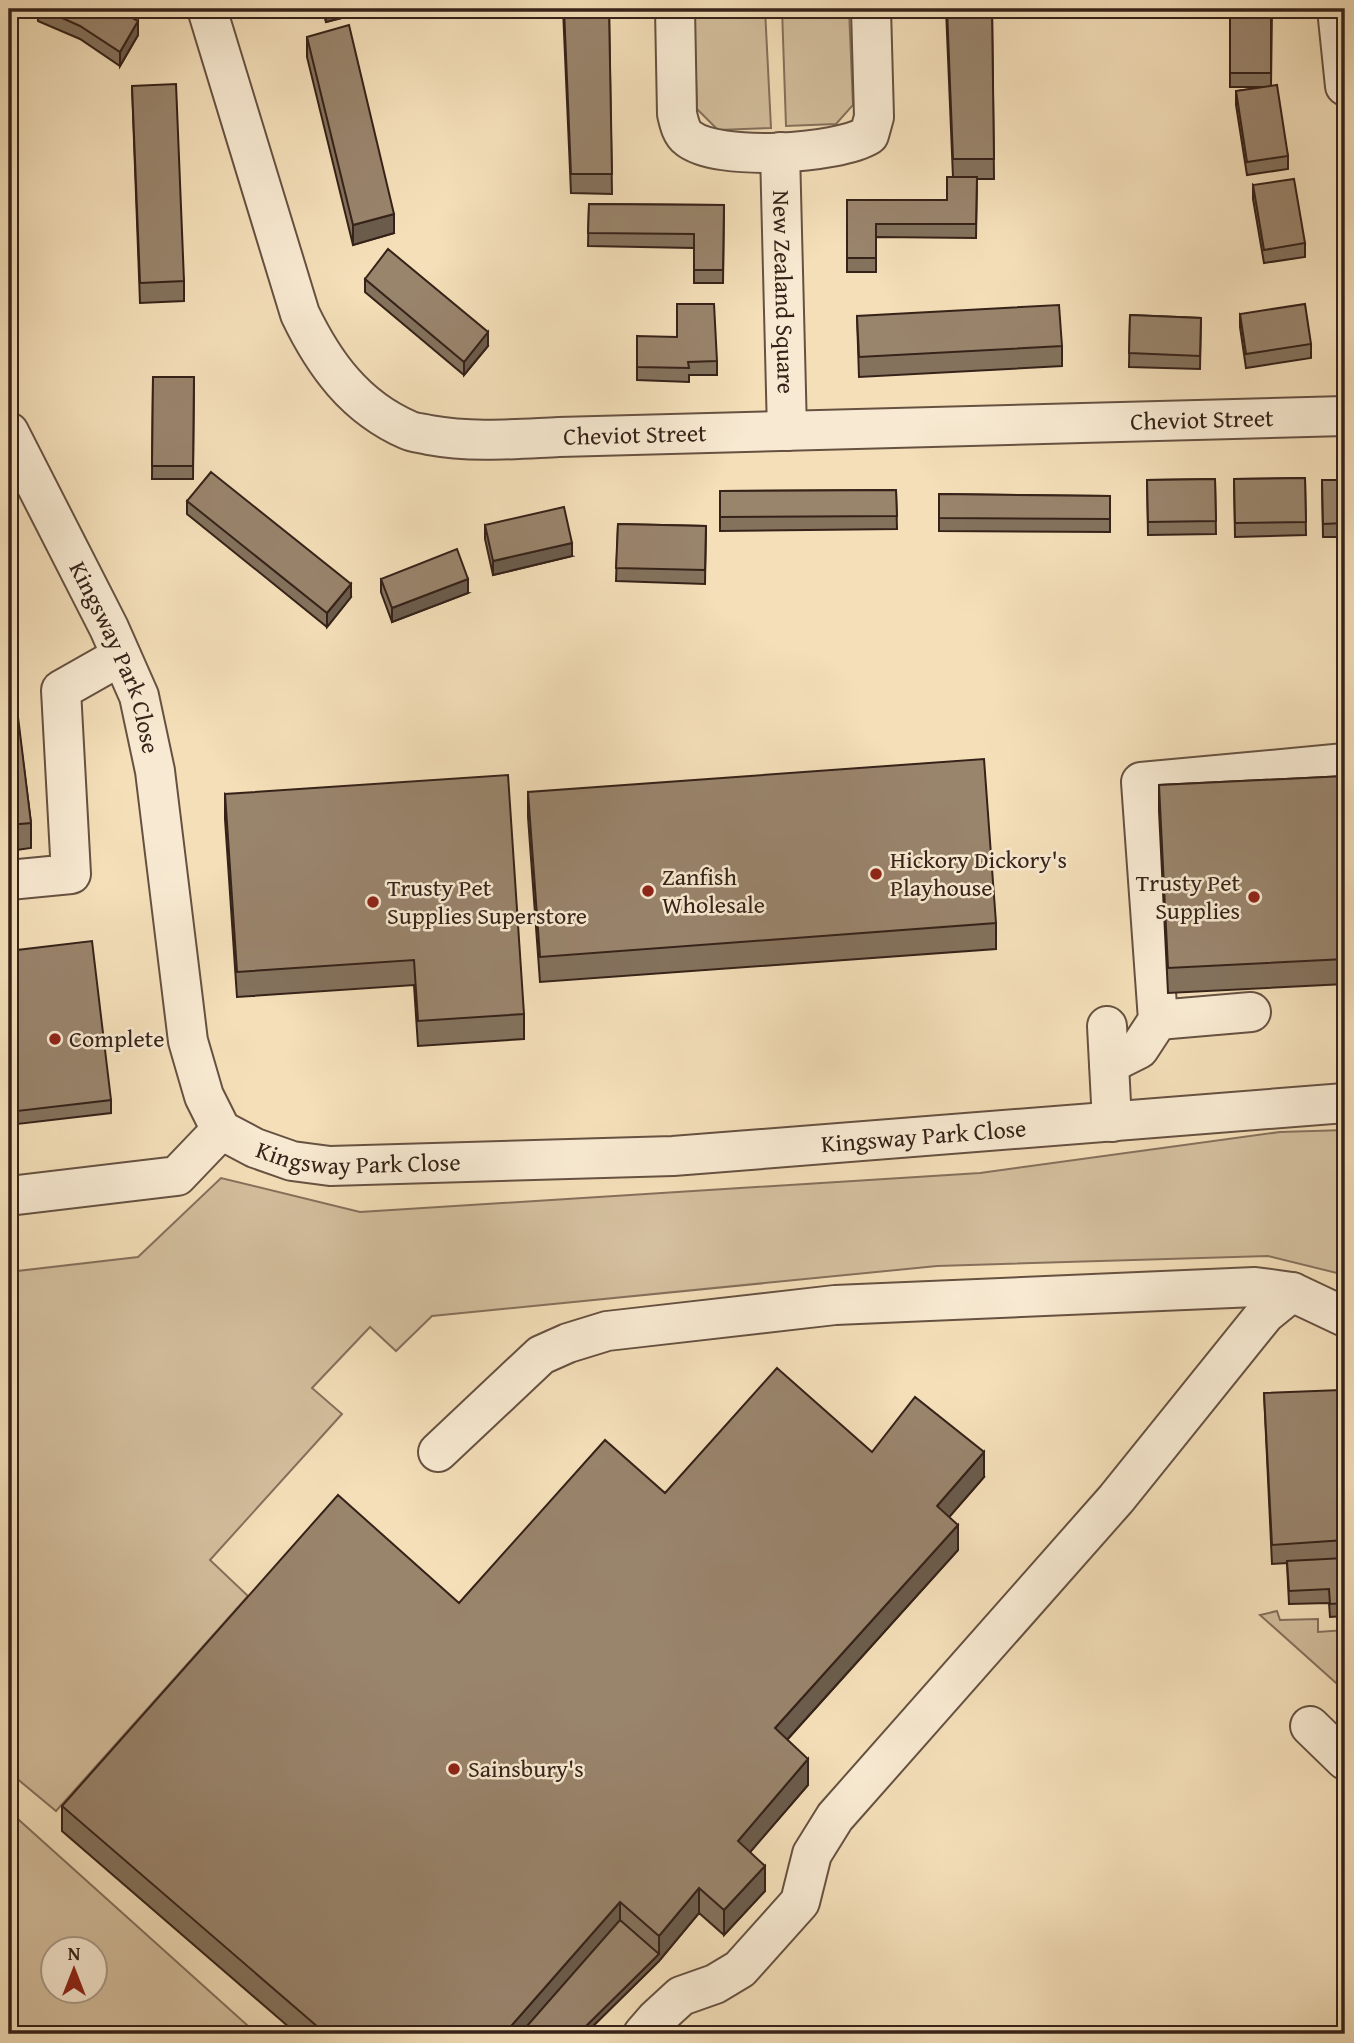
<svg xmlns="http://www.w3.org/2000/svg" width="1354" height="2043" font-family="'Gentium Book Plus',serif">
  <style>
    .green { fill: #d4bf9e; stroke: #85705c; stroke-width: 2; fill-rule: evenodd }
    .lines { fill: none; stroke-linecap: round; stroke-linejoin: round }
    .minor-casing { stroke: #665141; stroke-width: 42 }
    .minor { stroke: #f8ead2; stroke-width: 38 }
    .wall { fill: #84725d; stroke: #362219; stroke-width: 2 }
    .shaded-wall { fill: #6b5c4c; stroke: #362219; stroke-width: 2 }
    .building { fill: #99846c; stroke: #362219; stroke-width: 2 }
    .poi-dot { fill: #8f2418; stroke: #f8ead2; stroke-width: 2.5 }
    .labels { text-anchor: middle; stroke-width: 5; stroke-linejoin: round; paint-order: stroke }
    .street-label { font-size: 24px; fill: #362219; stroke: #f8ead2 }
    .poi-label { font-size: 24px; fill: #362219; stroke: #f8ead2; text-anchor: start }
  </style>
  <rect width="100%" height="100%" fill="#f4dfb9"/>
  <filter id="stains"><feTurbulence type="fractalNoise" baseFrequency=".00286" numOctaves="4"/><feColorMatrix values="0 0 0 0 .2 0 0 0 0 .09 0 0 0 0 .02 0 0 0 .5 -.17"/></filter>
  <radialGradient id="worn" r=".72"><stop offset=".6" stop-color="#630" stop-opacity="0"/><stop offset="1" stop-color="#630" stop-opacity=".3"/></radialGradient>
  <path class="green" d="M700,9H765L771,128L718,130L697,109L694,15Z
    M782,9H849L853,105L836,124L786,126Z
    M1345,1130V1275L1268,1256L937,1266L432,1316L396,1351L370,1327L312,1388L342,1414L210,1560L248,1596L56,1811L9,1772V1272L138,1257L221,1178L360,1212L980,1173L1280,1132Z
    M1277,1611L1280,1620L1318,1619V1632L1345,1630V1691L1260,1615Z
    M9,1811L257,2034H9ZM94,1948V1990H52V1948Z"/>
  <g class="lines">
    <g class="minor-casing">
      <g id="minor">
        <path id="s1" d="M207,9L300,314C324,364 355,407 408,430C414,433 422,433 429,435C473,443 515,439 559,437L1345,416"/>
        <path d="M675,9L677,114C679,122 681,133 688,138C717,162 838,154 869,135L874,117L871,9"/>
        <path d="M1337,9L1345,86"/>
        <path id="s2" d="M780,152L787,431"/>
        <path id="s3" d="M9,432L109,628L139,696L155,771L188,1041L204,1096L221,1130L255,1148L292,1161L330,1166L673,1156L1345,1103"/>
        <path d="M9,880L71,874L61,690L121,656"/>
        <path d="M1158,1020L1251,1012"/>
        <path d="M1107,1026L1112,1122"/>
        <path d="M1109,1064L1139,1049L1158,1020L1141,782L1345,763"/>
        <path d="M9,1196L177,1176L221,1130"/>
        <path d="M438,1452L541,1355L568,1343L607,1331L835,1305L1255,1287L1292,1292"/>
        <path d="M1310,1726L1345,1760"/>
        <path d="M643,2034L656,2019L681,1996L715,1984L740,1969L800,1902L812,1854L835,1817L1116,1499L1265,1314L1292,1292L1345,1317"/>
      </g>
    </g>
    <use href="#minor" class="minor"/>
  </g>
  <path class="wall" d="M38,9H116L138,35L120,66L80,39L38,21Z
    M322,9H373V10L326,22Z
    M563,9H609L612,194L571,193Z
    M946,9H992L994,179H977L976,238L876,237V272H847V200H947L953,177Z
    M1230,9H1272L1271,86L1288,156V169L1247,175L1236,105V91L1265,87H1230Z
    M307,37L394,233L353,245L307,57Z
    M132,86L184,281V301L140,303Z
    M1253,185L1305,243V257L1264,263L1253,199Z
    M589,204L724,205L723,283H694V248L588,246Z
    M365,279L488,346L464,375L365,292Z
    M1240,314L1311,344V358L1246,368L1240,327Z
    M1130,315L1201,318L1200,369L1129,367Z
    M857,316L1062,346V366L859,377Z
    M637,336L717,361V375H689V382L637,380Z
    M153,377H194L193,479H152Z
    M1305,478L1306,535L1235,537L1234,479Z
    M1215,479L1216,534L1148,535L1147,480Z
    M1322,480H1345V537H1323Z
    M896,490L897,529L720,531V491Z
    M939,494L1110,496V532L939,531Z
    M187,501L351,597L327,627L187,514Z
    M618,524L706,526L705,584L616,581Z
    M485,525L572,556L493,575L485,539Z
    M381,579L468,593L392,622L381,592Z
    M9,652L31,823V848L9,851Z
    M1345,776V984L1168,993L1159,811V785Z
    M528,792L996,923V949L540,982L528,817Z
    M225,794L524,1014V1039L418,1046L414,985L237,997L225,819Z
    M9,951L111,1100V1113L9,1125Z
    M1264,1393L1345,1396V1616L1330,1617L1329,1603L1289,1604L1287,1563L1272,1564Z
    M872,1452L984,1477L949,1517L958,1550L787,1740L808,1785L750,1852L765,1891L724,1935L699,1913L659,1961L585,2034H297L62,1831V1806L459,1603L665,1493Z"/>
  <path class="shaded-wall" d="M326,9H373V10L326,22Z
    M138,21V35L120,66V52Z
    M394,214V233L353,245V225Z
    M488,332V346L464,375V362Z
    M572,543V556L493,575V561Z
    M468,579V593L392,622V608Z
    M351,584V597L327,627V613Z
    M984,1452V1477L937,1531V1506Z
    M958,1525V1550L775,1753V1728Z
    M808,1759V1785L738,1866V1841Z
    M765,1866V1891L724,1935V1910Z
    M699,1888V1913L659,1961L585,2034H578L659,1954V1936Z
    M620,1902V1927L526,2034H504Z"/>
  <path class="building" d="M42,9H116L138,21L120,52L80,26Z
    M564,9H609L612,174H571Z
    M947,9H992L994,159H953Z
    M1230,9H1271V73H1230Z
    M349,25L394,214L353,225L307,37Z
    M176,84L184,281L140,283L132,86Z
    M1277,85L1288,156L1247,162L1236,91Z
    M947,177H977L976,224H876V258H847V200H947Z
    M1294,179L1305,243L1264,250L1253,185Z
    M589,204L724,205L723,270H694V234L588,233Z
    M388,249L488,332L464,362L365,279Z
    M677,304H714L717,361L688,362L689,368L637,367V336L677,337Z
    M1305,304L1311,344L1246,354L1240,314Z
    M1059,305L1062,346L859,357L857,316Z
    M1130,315L1201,318L1200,356L1129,353Z
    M153,377H194L193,466H152Z
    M211,472L351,584L327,613L187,501Z
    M1305,478L1306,522L1235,523L1234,479Z
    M1215,479L1216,521L1148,522L1147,480Z
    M1322,480H1345V523L1323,524Z
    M896,490L897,516L720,517V491Z
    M939,494L1110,496V519L939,518Z
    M564,507L572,543L493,561L485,525Z
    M618,524L706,526L705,570L616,568Z
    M457,549L468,579L392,608L381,579Z
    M9,652H10L31,823L9,825Z
    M984,759L996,923L540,957L528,792Z
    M508,775L524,1014L418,1021L414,960L237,972L225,794Z
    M1345,776V959L1168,968L1159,785Z
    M92,941L111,1100L9,1112V951Z
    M777,1368L872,1452L915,1397L984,1452L937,1506L958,1525L775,1728L808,1759L738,1841L765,1866L724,1910L699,1888L659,1936L620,1902L504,2034H326L62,1806L338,1495L459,1603L605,1440L665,1493Z
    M1341,1390L1345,1396V1540L1272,1545L1264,1393Z
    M1345,1558V1603L1330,1604L1329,1589L1289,1591L1287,1561Z
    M620,1920L659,1954L578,2034H520Z"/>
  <g class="poi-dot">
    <circle cx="876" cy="874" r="7"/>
    <circle cx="648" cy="891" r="7"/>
    <circle cx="1254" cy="897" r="7"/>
    <circle cx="373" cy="902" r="7"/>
    <circle cx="55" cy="1039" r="7"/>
    <circle cx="454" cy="1769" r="7"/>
  </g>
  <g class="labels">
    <g class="street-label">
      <text dy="8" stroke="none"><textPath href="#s2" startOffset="140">New Zealand Square</textPath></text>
      <text dy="8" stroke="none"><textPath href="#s1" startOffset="1276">Cheviot Street</textPath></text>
      <text dy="8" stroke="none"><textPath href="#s1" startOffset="709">Cheviot Street</textPath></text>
      <text dy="8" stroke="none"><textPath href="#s3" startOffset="250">Kingsway Park Close</textPath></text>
      <text dy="8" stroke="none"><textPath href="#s3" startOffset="1449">Kingsway Park Close</textPath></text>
      <text dy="8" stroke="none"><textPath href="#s3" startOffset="882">Kingsway Park Close</textPath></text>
    </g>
    <g class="poi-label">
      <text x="890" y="868">Hickory Dickory's<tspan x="890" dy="28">Playhouse</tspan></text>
      <text x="662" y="885">Zanfish<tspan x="662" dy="28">Wholesale</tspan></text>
      <text x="1240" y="891" text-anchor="end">Trusty Pet<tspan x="1240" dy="28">Supplies</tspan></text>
      <text x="387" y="896">Trusty Pet<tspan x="387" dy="28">Supplies Superstore</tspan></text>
      <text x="69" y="1047">Complete</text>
      <text x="468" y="1777">Sainsbury's</text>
    </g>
  </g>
  <rect width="1354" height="2043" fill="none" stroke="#f4dfb9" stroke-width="35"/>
  <rect x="10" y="10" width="1333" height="2022" fill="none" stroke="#362219" stroke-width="3.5"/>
  <rect x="18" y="18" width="1319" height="2008" fill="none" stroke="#362219" stroke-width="2"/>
  <g transform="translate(74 1970)"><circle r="33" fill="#f8ead2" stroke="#aa9a88" stroke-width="2"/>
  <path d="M0-5L12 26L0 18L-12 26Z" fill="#8f2418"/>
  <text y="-10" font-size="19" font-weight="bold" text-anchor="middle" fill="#362219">N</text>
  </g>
  <rect width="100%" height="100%" filter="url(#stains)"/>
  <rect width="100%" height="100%" fill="url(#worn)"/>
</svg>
